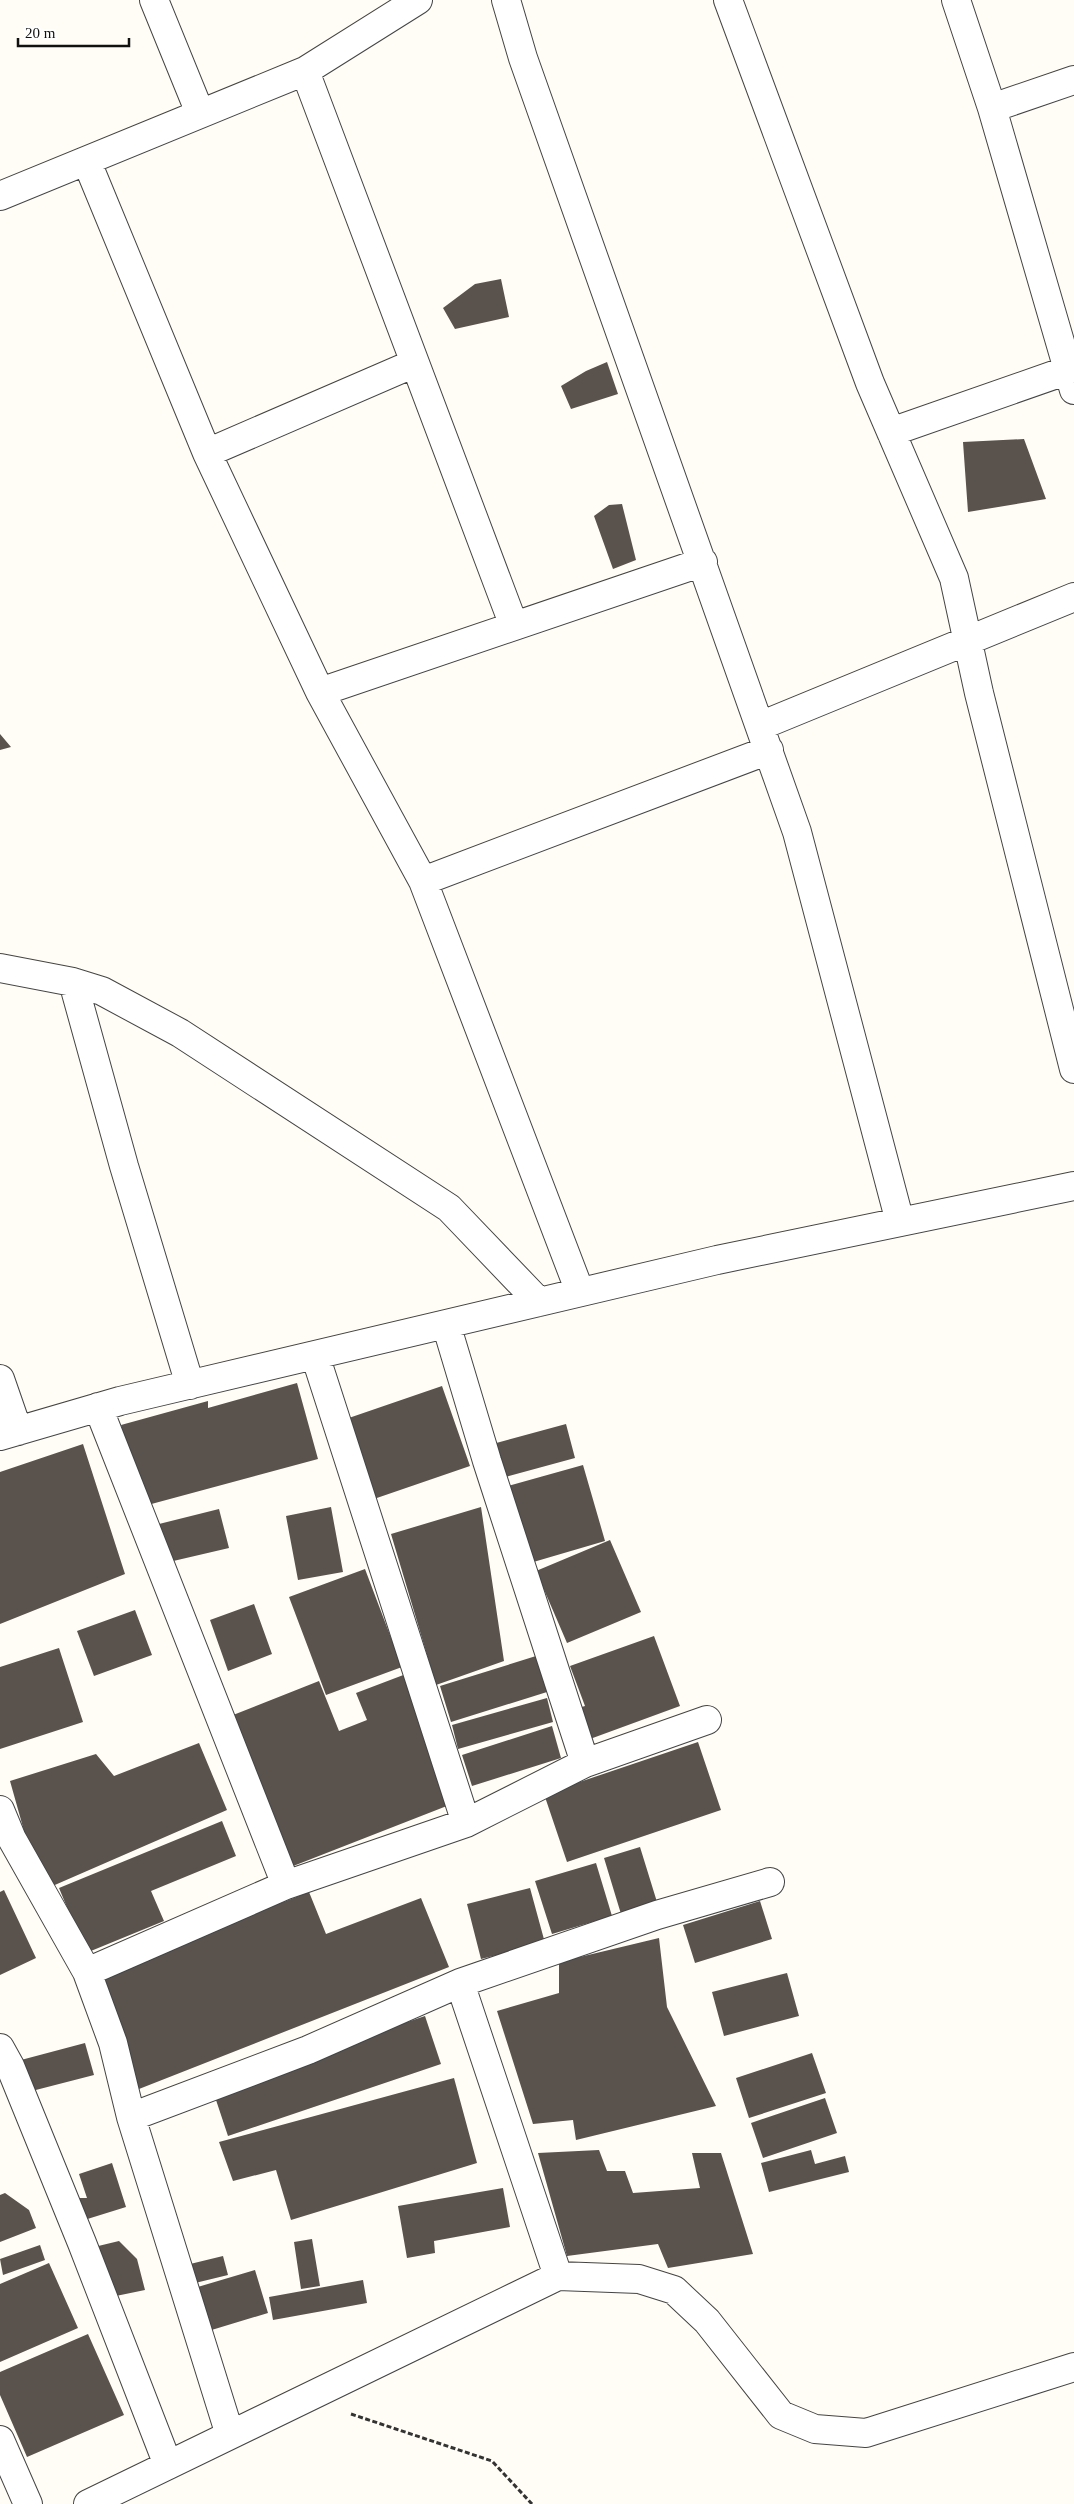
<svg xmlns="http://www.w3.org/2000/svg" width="1074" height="2504" font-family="Georgia,serif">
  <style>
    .building { fill: #5a524d }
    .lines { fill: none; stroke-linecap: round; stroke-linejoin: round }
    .street-casing { stroke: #444; stroke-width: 30 }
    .path { stroke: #333; stroke-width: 3; stroke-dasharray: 5 2.5; stroke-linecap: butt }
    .street { stroke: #fff; stroke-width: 28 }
  </style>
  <rect width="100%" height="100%" fill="#fffdf5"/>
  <path class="building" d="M501,279L509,317L455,329L443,308L475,284Z
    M607,362L618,394L571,409L561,386L586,371Z
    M1024,439L1046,499L968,512L963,442Z
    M622,504L636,560L613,569L594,516L609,505Z
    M0,734L11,747L0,750Z
    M297,1383L318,1459L144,1506L121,1425L208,1401V1408Z
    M442,1386L470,1466L371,1500L343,1420Z
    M566,1424L575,1458L498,1479L489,1445Z
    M83,1444L125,1574L0,1624V1472Z
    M583,1465L605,1541L530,1563L508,1486Z
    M331,1507L343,1572L298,1580L286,1516Z
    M481,1507L504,1661L436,1685L391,1534Z
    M219,1509L229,1548L169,1562L159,1524Z
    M610,1540L641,1612L567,1643L536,1571Z
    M365,1569L402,1667L326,1695L289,1597Z
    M254,1604L272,1654L228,1671L210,1620Z
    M135,1610L152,1655L94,1676L77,1631Z
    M654,1636L680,1706L590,1739L578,1708L585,1706L570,1666Z
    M59,1648L83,1722L0,1749V1667Z
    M536,1656L547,1692L451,1722L440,1686Z
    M406,1674L457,1802L283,1870L223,1719L319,1681L339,1731L367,1720L356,1693Z
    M547,1698L553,1722L458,1749L452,1725Z
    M552,1726L561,1758L472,1786L462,1755Z
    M698,1742L721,1810L567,1862L544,1794Z
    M199,1743L227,1810L41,1891L10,1781L96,1754L114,1776Z
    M222,1821L236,1856L151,1891L164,1921L86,1953L59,1888Z
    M640,1847L657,1902L621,1914L604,1858Z
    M596,1863L612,1916L552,1934L535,1881Z
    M530,1888L545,1943L481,1959L467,1904Z
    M4,1890L36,1958L0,1975V1892Z
    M309,1892L326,1934L421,1898L449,1967L139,2089L94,1976Z
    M760,1901L772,1939L695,1963L683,1925Z
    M659,1938L667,2007L716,2106L576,2140L573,2120L533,2124L497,2011L559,1993V1962Z
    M787,1973L799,2016L724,2036L712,1992Z
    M425,2016L441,2064L228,2136L212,2088Z
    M85,2043L94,2075L28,2092L21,2060Z
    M812,2053L826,2093L749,2118L736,2078Z
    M454,2078L477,2163L291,2220L276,2170L233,2181L219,2142Z
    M825,2098L837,2133L763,2158L751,2123Z
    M599,2150L607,2171H625L633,2193L700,2188L692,2153H721L753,2254L668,2268L658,2244L567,2256L538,2153Z
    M811,2150L815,2164L845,2156L849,2172L769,2192L761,2163Z
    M112,2163L126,2207L81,2221L73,2198H87L79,2174Z
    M503,2188L510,2227L434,2241L435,2253L407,2258L398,2206Z
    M5,2193L29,2210L36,2228L0,2242V2195Z
    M312,2239L320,2286L301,2289L294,2242Z
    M119,2241L137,2259L145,2290L111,2297L90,2248Z
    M40,2245L45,2260L3,2275L0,2259Z
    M223,2256L228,2275L191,2284L186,2265Z
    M49,2263L78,2328L0,2362V2284Z
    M255,2270L268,2313L205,2332L191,2289Z
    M363,2280L367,2303L273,2320L269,2297Z
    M88,2334L124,2415L27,2457L0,2395V2372Z"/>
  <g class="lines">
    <g class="street-casing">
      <path id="street" d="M154,0L200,113
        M506,0L523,58L797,832L900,1222
        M728,0L870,383L954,578L979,693L1074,1069
        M956,0L992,108L1074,390
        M305,71L514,626
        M992,108L1074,80
        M87,162L207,453L320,692L423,881L580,1292
        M0,196L305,71L418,0
        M891,432L1074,368
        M207,453L415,363
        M320,692L703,562
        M760,726L1074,597
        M423,881L769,750
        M0,968L73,982L102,991L180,1033L449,1208L539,1302
        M73,982L124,1166L190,1385
        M446,1324L487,1461L585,1763
        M315,1355L466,1823
        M0,1379L18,1431
        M98,1407L286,1885
        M0,1436L120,1401L717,1260L1074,1186
        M0,1810L12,1839L87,1972L113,2043L131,2117L230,2435
        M87,1972L286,1885L466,1823L585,1763L707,1720
        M460,1983L558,2276L639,2279L674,2290L707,2321L781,2415L815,2429L866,2433L1074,2367
        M0,2048L10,2066L82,2243L168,2465
        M131,2117L308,2050L460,1983L657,1915L770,1882
        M0,2440L28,2504
        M88,2504L558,2276"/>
    </g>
    <path class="path" d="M351,2414L492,2461L532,2504"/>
    <use href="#street" class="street"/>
  </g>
  <path d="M18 38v8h111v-8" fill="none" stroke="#111111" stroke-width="2.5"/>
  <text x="25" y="38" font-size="15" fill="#111111" stroke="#ffffff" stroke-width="4" paint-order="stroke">20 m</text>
</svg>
